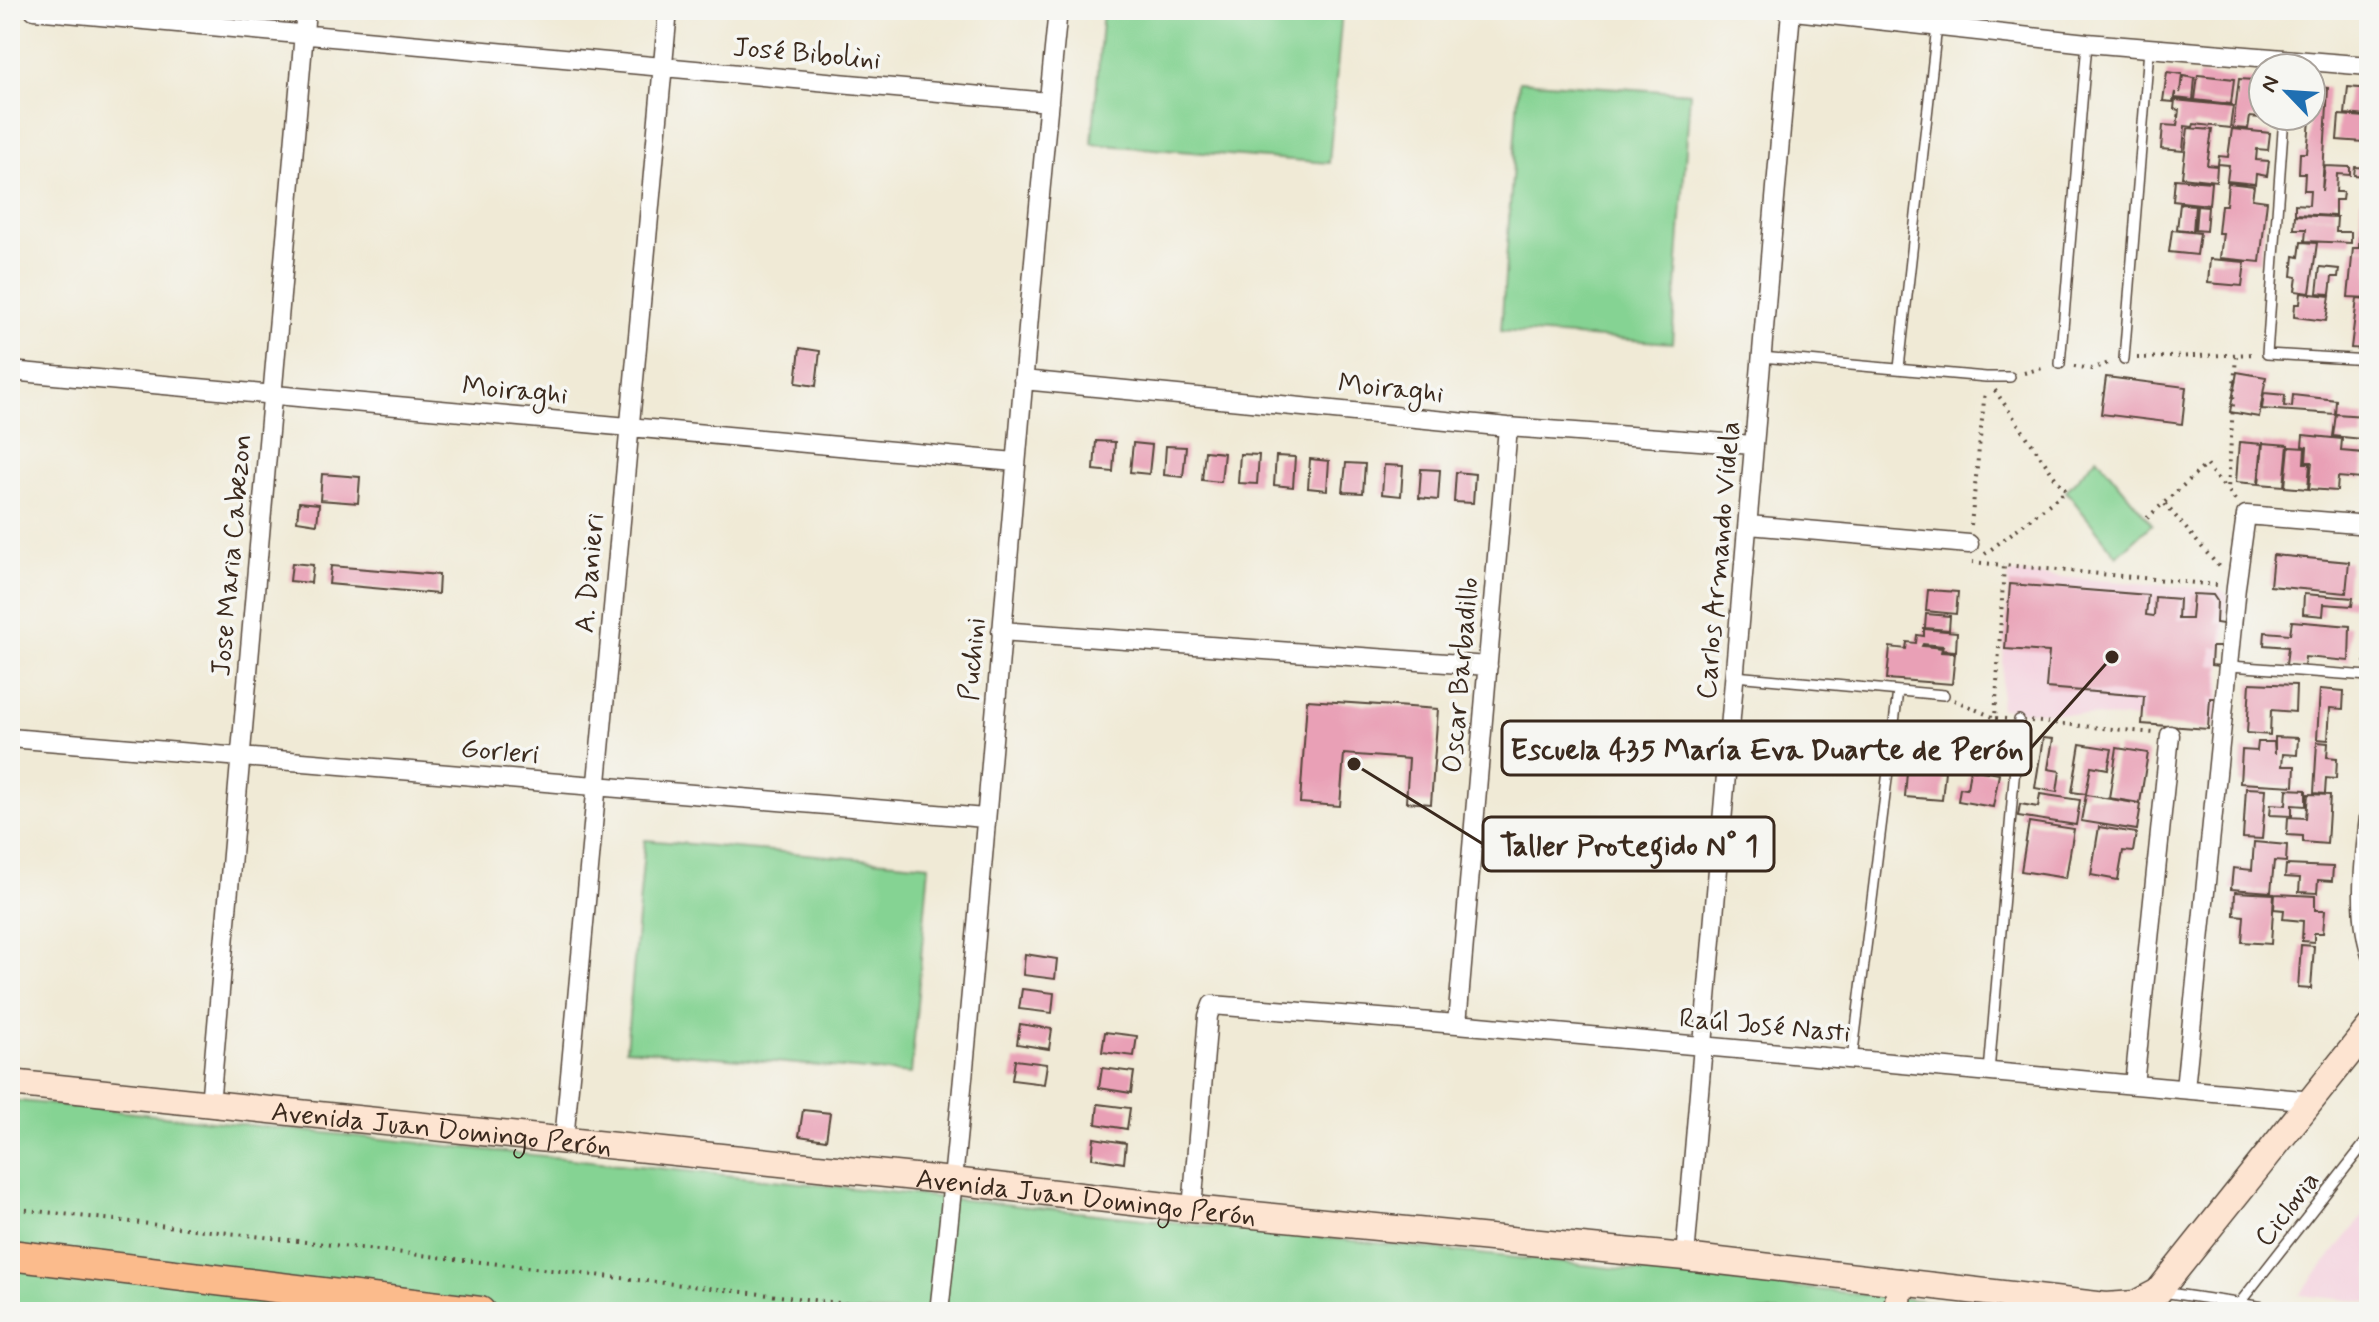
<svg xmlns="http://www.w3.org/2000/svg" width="2379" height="1322" font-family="Mynerve,sans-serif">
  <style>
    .built { fill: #f4cfdd }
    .green { fill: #85d393; stroke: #607e58; stroke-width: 2 }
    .building { fill: #e9a0b6 }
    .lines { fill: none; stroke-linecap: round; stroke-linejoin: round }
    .service-casing { stroke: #56473a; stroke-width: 12 }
    .minor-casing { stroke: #56473a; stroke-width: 21 }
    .secondary-casing { stroke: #56473a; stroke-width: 29 }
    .primary-casing { stroke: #56473a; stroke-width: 33 }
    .path { stroke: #56473a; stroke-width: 4; stroke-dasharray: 2 6; stroke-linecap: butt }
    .service { stroke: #fff; stroke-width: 9 }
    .minor { stroke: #fff; stroke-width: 18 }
    .secondary { stroke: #fde4d1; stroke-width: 26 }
    .primary { stroke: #fbbb8c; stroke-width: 30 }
    .labels { text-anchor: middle; stroke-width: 7; stroke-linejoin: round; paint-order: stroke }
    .street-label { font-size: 28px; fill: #3b2a1e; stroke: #f6f6f2 }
    .leader { fill: none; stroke: #3b2a1e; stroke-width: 3 }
    .callout-dot { fill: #3b2a1e; stroke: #f6f6f2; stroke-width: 3 }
    .callout { fill: #f6f6f2; stroke: #3b2a1e; stroke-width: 3 }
    .callout-label { font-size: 30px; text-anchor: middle; font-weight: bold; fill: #3b2a1e }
  </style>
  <rect width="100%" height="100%" fill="#f6f6f2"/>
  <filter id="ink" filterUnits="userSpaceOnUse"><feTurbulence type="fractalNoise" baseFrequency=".0125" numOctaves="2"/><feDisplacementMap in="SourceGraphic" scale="16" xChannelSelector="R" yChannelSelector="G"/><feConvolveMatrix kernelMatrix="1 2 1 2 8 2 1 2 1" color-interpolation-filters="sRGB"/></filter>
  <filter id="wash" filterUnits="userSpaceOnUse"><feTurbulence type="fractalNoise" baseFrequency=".006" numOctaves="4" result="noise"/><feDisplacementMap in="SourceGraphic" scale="32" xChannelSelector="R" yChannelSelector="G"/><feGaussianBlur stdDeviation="1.8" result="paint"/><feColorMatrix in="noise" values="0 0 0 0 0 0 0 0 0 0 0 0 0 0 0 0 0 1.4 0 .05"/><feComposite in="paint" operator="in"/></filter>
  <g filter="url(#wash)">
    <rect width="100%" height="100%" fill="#f0ead6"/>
    <path class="built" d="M2009,573L2222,590L2228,596L2217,725L2000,709Z
      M2369,1209V1302L2299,1295Z"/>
    <path class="green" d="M1103,10H1342L1329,163L1092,144Z
      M1519,81L1690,93L1672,343L1501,331Z
      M2097,457L2152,524L2117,556L2066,491Z
      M645,840L929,865L911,1074L626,1049Z
      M10,1100L2031,1312H10Z"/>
    <g id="blocks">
      <path class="building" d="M2167,72L2182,74L2180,93L2183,76L2195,78L2193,100L2175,98V92L2173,102L2163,101Z
        M2198,75L2234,79L2231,104L2195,100Z
        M2239,79L2254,80L2253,95H2257L2259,81H2263L2260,118L2250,117L2248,129L2233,128Z
        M2313,87L2328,88L2322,191L2325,166L2350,167V175L2337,174L2336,192H2343L2342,200H2335V216L2295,214V204L2309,205L2310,190H2304L2305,173H2299L2300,153H2307L2310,120H2303L2304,116H2311Z
        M2348,87L2369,89V116L2345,114Z
        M2175,100L2233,106L2230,128L2194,124L2193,127L2185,126L2183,151L2161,149L2163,125L2177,126L2179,110L2174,109Z
        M2339,115L2366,117L2364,142L2337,140Z
        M2188,128L2212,130L2207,165L2217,166L2216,181L2182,177Z
        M2232,129L2270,133L2268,150L2257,149L2256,160L2269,161L2267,176L2256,174L2255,184L2227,181L2229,165L2218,164L2219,156L2228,157Z
        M2355,167L2369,168V195H2366V176L2354,175Z
        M2175,179L2211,182L2209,205L2173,201Z
        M2228,183L2254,186L2252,199L2267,201L2260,262L2220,258L2223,233H2218L2221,205H2226Z
        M2361,196H2369V247H2359Z
        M2180,204L2195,205L2193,231L2177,229Z
        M2197,206L2208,207L2206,231L2195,230Z
        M2295,215L2337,217L2336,232H2351V243L2305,241L2306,229H2294Z
        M2172,230L2200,233L2197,255L2169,252Z
        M2301,242L2317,243L2310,293L2295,291L2297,277L2292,276L2294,256L2299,257Z
        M2353,248H2369V298L2348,297Z
        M2210,259L2245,262L2242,286L2208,283Z
        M2320,267L2339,269L2338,277H2332L2330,294L2317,293Z
        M2301,293L2330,296L2326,321L2294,317L2295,304H2300Z
        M2357,299L2368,300L2366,324H2369V335H2365L2364,349L2351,348Z
        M800,348L820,351L816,386L796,383Z
        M2237,372L2266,377L2259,417L2230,412Z
        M2106,377L2186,387L2182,424L2101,414Z
        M2264,393L2285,395L2284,406L2292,407L2293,395L2336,400L2335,414L2262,409Z
        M2336,414L2364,416L2362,439L2333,436Z
        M2303,435L2342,439L2341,451L2364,453L2362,479L2338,477L2337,491L2309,489L2312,462H2306L2307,447L2302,446Z
        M1096,441L1115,442L1113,472L1094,470Z
        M2239,442L2262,444L2258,484L2236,482Z
        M1133,443L1152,445L1149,474L1130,472Z
        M2263,443L2288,445L2284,486L2259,484Z
        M1166,446L1186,447L1183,477L1164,475Z
        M2289,447L2305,448L2304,463H2310L2308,489L2285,487Z
        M1205,451L1224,453L1221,482L1202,480Z
        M1240,454L1259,455L1257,484L1238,483Z
        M1276,456L1295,457L1293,487L1274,485Z
        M1310,459L1329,461L1327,490L1308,488Z
        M1346,463L1365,464L1363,493L1343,492Z
        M1384,465L1403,466L1401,496L1382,494Z
        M1421,469L1440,470L1438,500L1419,498Z
        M1456,472L1475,474L1473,503L1454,502Z
        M322,474L360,477L358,503L320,500Z
        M299,502L319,504L317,524L297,521Z
        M2273,555L2349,562L2346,593L2270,586Z
        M292,563L313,565L311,583L290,581Z
        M331,566L439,575L438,594L329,584Z
        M2010,584L2148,595L2146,615L2154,616L2155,597L2179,599L2178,619H2191L2193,594L2213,595L2217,601L2216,623L2223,624L2221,647H2212L2211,665L2220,666L2217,698H2210L2208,729L2142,724L2144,696L2046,688L2049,652L2005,649Z
        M1928,590L1958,592L1956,614L1926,611Z
        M2304,594L2353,598L2352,606L2324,604L2323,616L2303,614Z
        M1926,614L1950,616L1949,630L1925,628Z
        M2292,621L2350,626L2349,661L2305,657L2304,667L2286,665L2288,647L2264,645L2265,632L2290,634Z
        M1924,629L1957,632L1956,651L1942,650L1943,646L1923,644L1922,646L1942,648L1941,652L1955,653L1952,684L1887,679L1890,647L1906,649L1907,642L1916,643L1917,635L1924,636Z
        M2250,683L2296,685L2295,712L2271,710L2270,735L2247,733Z
        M2320,689L2344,691L2343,709L2330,708L2328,740L2317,739Z
        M1307,700L1438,709L1431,804L1406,802L1409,759L1344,754L1340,806L1300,803Z
        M1910,735L1937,738V735H1953L1951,767L1936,766V748L1934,770L1945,771L1942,800L1905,797Z
        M2275,737L2298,738L2297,755L2283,754L2282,766H2295L2294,786L2240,783L2242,750L2257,751L2258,742H2274L2275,754Z
        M2043,738L2053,739L2048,769L2060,771L2057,792L2035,788Z
        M2317,742L2328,743L2327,757L2337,758L2336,779L2326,778L2325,794L2314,793Z
        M2080,744L2112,749L2108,769L2091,766L2086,794L2072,792Z
        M2117,748L2148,753L2140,803L2109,798Z
        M1970,769L1999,774L1993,807L1958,801L1960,788L1967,789Z
        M2246,788L2266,789L2262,839L2243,838Z
        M2287,789L2306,790V806L2292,805V816L2270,815L2271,804L2286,805Z
        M2040,794L2080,800L2076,825L2018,816L2020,804L2038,807Z
        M2308,794L2330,795L2327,844L2303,842V836L2287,835L2288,817L2306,818Z
        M2086,795L2141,804L2137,830L2081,821Z
        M2029,822L2074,829L2066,878L2021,871Z
        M2099,827L2136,833L2133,852L2123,851L2118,880L2091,875Z
        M2254,842L2287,845L2286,862L2274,861L2271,892L2231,889L2233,868L2252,870Z
        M2286,865L2333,867L2332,881L2318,880L2317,893L2299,892L2300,878L2285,877Z
        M2235,892L2274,894L2271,944L2242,942L2244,916L2234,915Z
        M2275,894L2315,896V910H2325L2323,933H2314V942L2302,941L2303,921L2283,919L2284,910L2274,909Z
        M2301,945L2314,946L2311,989L2298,988Z
        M1025,954L1057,959L1055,979L1023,975Z
        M1022,989L1054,993L1052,1013L1019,1009Z
        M1020,1024L1052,1029L1049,1049L1017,1044Z
        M1105,1032L1137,1036L1134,1056L1102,1052Z
        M1015,1060L1047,1064L1044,1084L1012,1080Z
        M1102,1068L1134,1072L1131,1093L1099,1088Z
        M1098,1104L1130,1108L1127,1129L1096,1124Z
        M803,1110L830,1113L826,1140L799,1136Z
        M1094,1138L1126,1143L1124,1163L1092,1158Z"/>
    </g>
  </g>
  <g filter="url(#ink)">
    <use href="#blocks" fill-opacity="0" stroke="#56473a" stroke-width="2"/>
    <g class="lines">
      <g class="service-casing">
        <path id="service" d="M2284,116L2267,354L2369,360
          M1762,357L1986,377H2010
          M2124,359L2149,49
          M2060,364L2087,43
          M1899,368L1937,26
          M2230,666L2369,676
          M1735,676L1944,695
          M2369,777C2364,833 2348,909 2369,962
          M1852,1060L1898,691
          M1989,1072L2019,720
          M2162,1292L2298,1312
          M2238,1305L2369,1138"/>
      </g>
      <g class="minor-casing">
        <path id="minor" d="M34,10L1049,102
          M1785,10L2087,43L2369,66
          M10,371L1015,462
          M1023,380L1508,427L1753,445
          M1749,525L1969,544
          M1001,631L1488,666
          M10,738L985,818
          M1457,1024L1508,427
          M2134,1085L2170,735
          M2185,1089L2236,587L2246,515L2369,525
          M210,1105L306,10
          M564,1141L668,10
          M1192,1209L1208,1016L1212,1005L1457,1024L2314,1101
          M1685,1257L1791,11
          M939,1312C987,879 1013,443 1058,10"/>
      </g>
      <g class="secondary-casing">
        <g id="secondary">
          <path id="s1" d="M10,1083L953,1181L1192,1209L1685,1257L2106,1306L2135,1304L2158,1292L2369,1028"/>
          <path d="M1897,1312L1900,1282"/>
        </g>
      </g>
      <g class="primary-casing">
        <path id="primary" d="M10,1255L480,1312"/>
      </g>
      <path class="path" d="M2137,358L2256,354
        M2074,366L2091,369L2112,362
        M2024,373L2046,367
        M2235,500L2228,490L2236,354
        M2165,504L2219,567
        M2147,518L2206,465L2226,489
        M1971,525L1985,391
        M1985,554L2066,491L2056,479L1994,389
        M1972,562L2004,565
        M2365,663L2369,625
        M1954,700L1995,718
        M2006,719L1995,718L2004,565L2218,585
        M2031,721L2154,733
        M10,1208L918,1312"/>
      <use href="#service" class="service"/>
      <use href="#minor" class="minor"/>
      <use href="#secondary" class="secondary"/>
      <use href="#primary" class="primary"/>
    </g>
  </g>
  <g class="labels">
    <g class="street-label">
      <text transform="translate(807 52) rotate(5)" y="10">José Bibolini</text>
      <text transform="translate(1391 387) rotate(6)" y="10">Moiraghi</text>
      <text transform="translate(515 389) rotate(5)" y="10">Moiraghi</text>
      <text transform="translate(230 555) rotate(-85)" y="10">Jose Maria Cabezon</text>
      <text transform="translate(1717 560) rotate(-85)" y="10">Carlos Armando Videla</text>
      <text transform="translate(588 573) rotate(-85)" y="10">A. Danieri</text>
      <text transform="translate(971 659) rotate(-85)" y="10">Puchini</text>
      <text transform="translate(1459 675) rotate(-85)" y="10">Oscar Barbadillo</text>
      <text transform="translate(500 750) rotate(5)" y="10">Gorleri</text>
      <text transform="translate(1765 1024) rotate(5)" y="10">Raúl José Nasti</text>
      <text dy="10" stroke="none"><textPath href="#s1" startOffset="434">Avenida Juan Domingo Perón</textPath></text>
      <text dy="10" stroke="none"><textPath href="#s1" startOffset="1082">Avenida Juan Domingo Perón</textPath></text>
      <text transform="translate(2286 1208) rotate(-52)" y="10">Ciclovia</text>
    </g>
  </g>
  <path class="leader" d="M2112 657L2031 748M1354 764L1483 844"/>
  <g class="callout-dot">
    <circle cx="2112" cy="657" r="8"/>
    <circle cx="1354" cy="764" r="8"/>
  </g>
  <g class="callout">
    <rect x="1502" y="721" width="529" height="54" rx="8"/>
    <rect x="1483" y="817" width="291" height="54" rx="8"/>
  </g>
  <g class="callout-label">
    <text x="1767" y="759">Escuela 435 María Eva Duarte de Perón</text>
    <text x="1629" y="855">Taller Protegido N° 1</text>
  </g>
  <rect width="2379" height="1322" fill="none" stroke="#f6f6f2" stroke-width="40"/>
  <g transform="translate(2287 92) rotate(295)"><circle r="38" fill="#f6f6f2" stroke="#aba49d" stroke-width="2"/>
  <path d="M0-6L14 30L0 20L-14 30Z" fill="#1f6fb2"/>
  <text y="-12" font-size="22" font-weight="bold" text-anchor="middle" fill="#3b2a1e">N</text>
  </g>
</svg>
